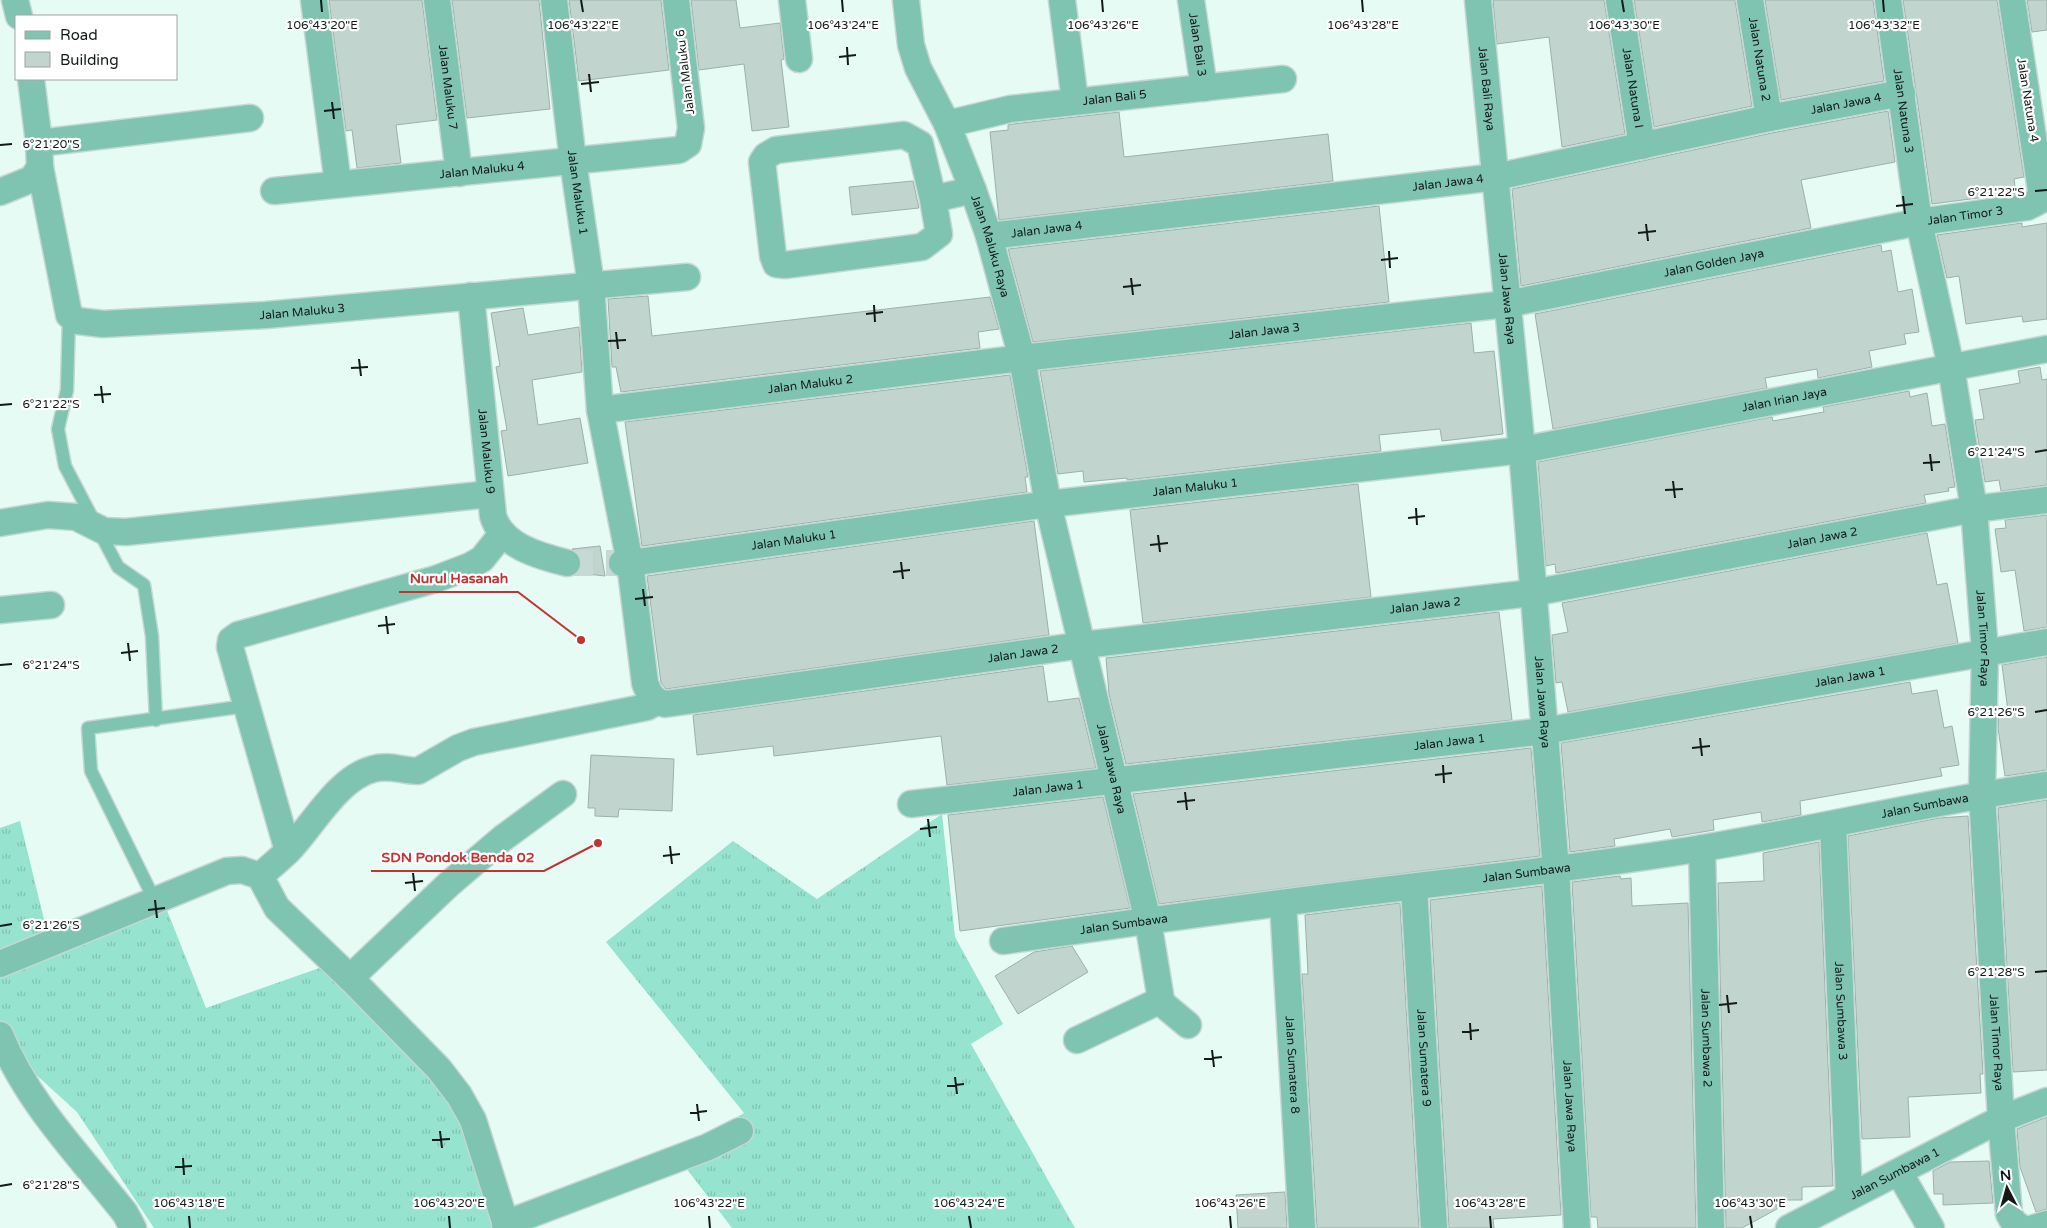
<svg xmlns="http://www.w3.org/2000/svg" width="2047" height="1228" font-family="'Varela Round',sans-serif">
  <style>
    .grass { fill: url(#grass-tufts) }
    .building { fill: #c1d4ce; stroke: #9eb0ab }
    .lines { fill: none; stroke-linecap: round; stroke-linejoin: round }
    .minor-tunnel { stroke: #c7d9d4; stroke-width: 26; stroke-dasharray: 26 13; stroke-linecap: butt }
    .service-casing { stroke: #c5d7d1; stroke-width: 15 }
    .minor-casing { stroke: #c5d7d1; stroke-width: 29 }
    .service { stroke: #7ec4b1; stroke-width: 12 }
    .minor { stroke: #7ec4b1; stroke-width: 26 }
    .ticks { fill: none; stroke: #121917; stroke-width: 2 }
    .labels { text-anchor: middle; stroke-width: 4.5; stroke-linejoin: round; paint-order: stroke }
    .street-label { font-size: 12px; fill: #121917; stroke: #fff }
    .ticks-label { font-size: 12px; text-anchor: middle; fill: #121917; stroke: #fff; stroke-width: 4.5; stroke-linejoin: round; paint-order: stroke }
    .leader { fill: none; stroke: #c23433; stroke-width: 2 }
    .callout-dot { fill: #c23433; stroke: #fff; stroke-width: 2 }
    .callout-label { font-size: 14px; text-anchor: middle; font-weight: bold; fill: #c23433; stroke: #fff; stroke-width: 4.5; stroke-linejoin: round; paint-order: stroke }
  </style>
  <defs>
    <pattern id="grass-tufts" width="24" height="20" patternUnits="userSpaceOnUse" patternTransform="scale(1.25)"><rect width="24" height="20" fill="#96e3cf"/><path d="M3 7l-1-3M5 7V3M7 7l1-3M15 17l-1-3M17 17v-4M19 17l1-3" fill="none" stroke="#80c2b1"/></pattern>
  </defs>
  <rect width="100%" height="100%" fill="#e7fbf5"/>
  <path class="grass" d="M942,814L955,937L1003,1024L971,1044L1075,1228H732L676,1155L744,1113L606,942L733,841L817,899Z
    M20,821L48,936L162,898L206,1008L325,966L464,1092L502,1228H154L77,1112L0,1042V828Z"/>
  <path class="building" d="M329,0H422L437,120L396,125L401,163L357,168L352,130L346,131Z
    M452,0H539L550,109L467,118Z
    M569,0H661L669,70L579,81Z
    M691,0H736L740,28L780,23L784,59L781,60L789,127L752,131L744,64L699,70Z
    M1493,0H1604L1625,134L1562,147L1549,37L1497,44Z
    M1634,0H1735L1752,106L1654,127Z
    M1765,0H1873L1884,81L1781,100Z
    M1903,0H1997L2024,177L2014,179L2016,193L1932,204Z
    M2027,0H2047V30L2032,32Z
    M1888,111L1895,162L1801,180L1811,228L1521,286L1512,189L1772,133Z
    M1119,112L1124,157L1328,134L1333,181L999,220L990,132L1008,130V125L1013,124Z
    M913,181L919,208L852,215L849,187Z
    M1379,206L1389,302L1033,342L1008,249Z
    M2022,223V227L2047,223V319L2023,322L2022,316L1966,324L1959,276L1947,278L1937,235Z
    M1881,245L1882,252L1891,250L1898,292L1912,289L1919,332L1904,334L1906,344L1869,351L1872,367L1818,378L1817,369L1765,378L1767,388L1553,429L1535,314Z
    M648,296L652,336L990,297L999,329L978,332L980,348L621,392L616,367H612L608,299Z
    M523,308L528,335L579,327L582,372L532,380L538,425L580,418L588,463L508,476L501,431L507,430L496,367L500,366L491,313Z
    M1471,323L1474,353L1494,351L1503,434L1442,441L1440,429L1379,435L1381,451L1127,480V478L1084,482L1083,471L1058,474L1040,371Z
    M2040,367L2042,380L2047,379V485L2001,491L1999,480L1985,482L1975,420L1984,419L1979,390L2020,383L2018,371Z
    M1010,375L1028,477H1025L1027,492L642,546L625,422Z
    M1909,391L1910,397L1927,393L1932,426L1945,424L1955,487L1948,488L1949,491L1924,495L1926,503L1556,573L1555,564L1546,566L1538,462L1772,417L1773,421L1824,412L1823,407Z
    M1358,484L1371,597L1143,623L1130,510Z
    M2047,515V627L2024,631L2015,570L2001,572L1995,529L2006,528L2005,520Z
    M1034,521L1049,635L666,689L661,683L647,576Z
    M1927,533L1937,585L1947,583L1958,643L1568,712L1562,682L1556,683L1552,635L1568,632L1562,603Z
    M600,546L605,576L578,573L582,559L578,553L572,549Z
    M1499,612L1512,720L1126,764L1109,694L1106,658Z
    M2047,657V770L2005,776L1998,728L1999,713L2008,711L2002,665Z
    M1043,666L1048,702L1079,698L1096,768L947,785L941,736L774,756L773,746L697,755L693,715Z
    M1910,682L1912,694L1937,690L1944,728L1952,726L1959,765L1940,768L1942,776L1800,801L1801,815L1762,822L1761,812L1713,820L1714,830L1672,837L1670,829L1614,839L1615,846L1570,852L1561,743Z
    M1531,748L1540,856L1159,904L1133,794Z
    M591,755L674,759L672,811L619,809L618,817L595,816V808H588Z
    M1103,797L1130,908L960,931L948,815Z
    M2047,800V1070L2013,1072L1998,808Z
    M1968,816L1983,1074H1980L1981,1093L1908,1097L1910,1137L1862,1139L1848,836L1939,818Z
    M1819,842L1833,1186L1802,1187V1200H1777V1209L1742,1228H1726L1718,883L1764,881L1763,853Z
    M1620,876L1621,879L1631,878L1632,906L1688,903L1696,1228H1598L1597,1217H1591L1572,882Z
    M1542,886L1561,1215L1493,1219L1494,1228H1449L1430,900Z
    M1400,903L1419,1228H1317L1302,974H1308L1305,915Z
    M1072,946L1088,972L1018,1014L995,976L1034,952Z
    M2047,1117V1209L2036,1212L2020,1167L2017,1129Z
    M1989,1161L1993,1203L1943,1205V1194H1934L1933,1171L1950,1162Z
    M1285,1192L1287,1228H1238L1236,1195Z"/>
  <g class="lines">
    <path class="minor-tunnel" d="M567,563H622"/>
    <g class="service-casing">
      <path id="service" d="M69,315L67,390L58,429L65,466L118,567L144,585L152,636L156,720
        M155,901L91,771L88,728L246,706"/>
    </g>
    <g class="minor-casing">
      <g id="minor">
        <path d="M15,0L19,16"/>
        <path d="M314,0L338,184"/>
        <path id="s1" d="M437,0L459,173"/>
        <path id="s2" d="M554,0L573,161L591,285L600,410L630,563L1048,504L1522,450L2047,349"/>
        <path d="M792,0L799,59"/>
        <path id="s3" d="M906,0L911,45L918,68L947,124L973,190L989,236L1022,358L1048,504L1148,921L1161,1000L1164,1005L1188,1025"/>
        <path d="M1062,0L1075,101"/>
        <path id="s4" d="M1191,0L1204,88"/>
        <path id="s5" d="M1478,0L1522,450L1556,870L1577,1228"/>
        <path id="s6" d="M1619,0L1642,146"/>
        <path id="s7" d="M1750,0L1769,118"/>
        <path id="s8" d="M1888,0L1919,222L1951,367L1974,509L1985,651L1982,794L2001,1119L2009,1214L2014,1223L2022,1228"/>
        <path id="s9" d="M31,79L39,143L40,167L69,315L78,321L103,324L266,315L687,277"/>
        <path id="s10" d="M947,124L1010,109L1283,79"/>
        <path d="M39,143L250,118"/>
        <path id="s11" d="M274,191L679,150L688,144L691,128L676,0"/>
        <path d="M0,192L32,179L40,167"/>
        <path d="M933,199L920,144L904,135L776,150L766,156L762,162L773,256L776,264L785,265L922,247L939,234L933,199L973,190"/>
        <path id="s12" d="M989,236L1496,177L1769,118L1902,93"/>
        <path id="s13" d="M471,296L493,516C502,546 539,556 567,563"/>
        <path id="s14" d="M600,410L1022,358L1507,304L1919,222L2027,207L2039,201L2041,190L2012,0"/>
        <path d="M0,523L48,515L76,517L104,531L126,532L490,494"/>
        <path id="s15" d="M622,563H630L645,683C649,694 653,701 665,704L1083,645L1532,593L1974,509L2047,500"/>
        <path d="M0,610L51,605"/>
        <path id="s16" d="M911,804L1544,731L2047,642"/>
        <path id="s17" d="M1833,825L1849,1197"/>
        <path id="s18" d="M1702,848L1711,1228"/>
        <path d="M288,851L230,647L231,640L238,635L436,579L470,566L482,559L502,534"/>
        <path d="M260,876C270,867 280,859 289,850C313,825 338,778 373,769C389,764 402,771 418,771L458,748L474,742L647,707L656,702"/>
        <path d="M260,876L277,908L350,978L439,1069L459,1095L473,1120L507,1228"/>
        <path id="s19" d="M1414,887L1434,1228"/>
        <path id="s20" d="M1283,903L1302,1228"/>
        <path id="s21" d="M1003,941C1096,928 1188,915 1281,903C1422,884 1563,871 1703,848C1818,829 1931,801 2047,785"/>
        <path d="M0,964L227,871L242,870L260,876"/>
        <path d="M350,978L449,884L503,838L563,794"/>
        <path d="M0,1035C28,1104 80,1156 125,1213L133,1228"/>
        <path d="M1077,1040L1161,1000"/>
        <path d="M1899,1172L1931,1228"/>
        <path d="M505,1224L708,1147L740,1131"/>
        <path id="s22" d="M1789,1228L2001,1119L2047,1101"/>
        <path d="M2034,1228L2047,1224"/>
      </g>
    </g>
    <use href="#service" class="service"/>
    <use href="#minor" class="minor"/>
  </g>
  <path class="ticks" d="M321,0L322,12M581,0L583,12M842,0L843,12M1102,0L1103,12M1362,0L1363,12M1622,0L1624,12M1883,0L1884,12M847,47L848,65M839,57L856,55M589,74L591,92M581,84L599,82M332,102L334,119M324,111L341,109M0,145L12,144M2035,191L2047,190M1903,196L1905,214M1896,206L1913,204M1646,224L1648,241M1638,233L1656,231M1389,251L1390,268M1381,260L1398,258M1131,278L1133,295M1123,287L1141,285M874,305L875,322M866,314L883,312M616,332L618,349M608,341L626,340M359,359L361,376M351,368L368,367M101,386L103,403M94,395L111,394M0,405L12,404M2035,452L2047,450M1930,454L1932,471M1923,463L1940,462M1673,481L1675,498M1665,490L1683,489M1416,508L1417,525M1408,518L1425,516M1158,535L1160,552M1150,545L1168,543M901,562L903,579M893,572L910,570M643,589L645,606M635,599L653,597M386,616L388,634M378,626L395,624M128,643L130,661M121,653L138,651M0,665L12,664M2035,712L2047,710M1700,738L1702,756M1692,748L1710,746M1443,765L1444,783M1435,775L1452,773M1185,792L1187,810M1177,802L1195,800M928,819L930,837M920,829L937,827M670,846L672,864M663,856L680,854M413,873L415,891M405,883L423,881M155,900L157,918M148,910L165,908M0,926L12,924M2035,972L2047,971M1727,995L1729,1013M1719,1005L1737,1003M1470,1023L1471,1040M1462,1032L1479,1030M1212,1050L1214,1067M1204,1059L1222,1057M955,1077L957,1094M947,1086L964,1084M697,1104L699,1121M690,1113L707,1111M440,1131L442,1148M432,1140L450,1139M183,1158L184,1175M175,1167L192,1166M0,1186L12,1184M189,1216L190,1228M449,1216L450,1228M709,1216L710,1228M969,1216L971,1228M1230,1216L1231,1228M1490,1216L1491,1228M1750,1216L1752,1228"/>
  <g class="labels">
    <g class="street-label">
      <text dy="4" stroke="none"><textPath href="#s4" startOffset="45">Jalan Bali 3</textPath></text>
      <text dy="4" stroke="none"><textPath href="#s7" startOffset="60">Jalan Natuna 2</textPath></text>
      <text transform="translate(685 72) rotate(-97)" y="4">Jalan Maluku 6</text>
      <text dy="4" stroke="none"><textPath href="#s1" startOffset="88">Jalan Maluku 7</textPath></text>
      <text dy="4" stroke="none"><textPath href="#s5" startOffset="89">Jalan Bali Raya</textPath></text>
      <text dy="4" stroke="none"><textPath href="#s6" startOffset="89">Jalan Natuna I</textPath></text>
      <text dy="4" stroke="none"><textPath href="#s10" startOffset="170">Jalan Bali 5</textPath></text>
      <text transform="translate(2028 100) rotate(81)" y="4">Jalan Natuna 4</text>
      <text dy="4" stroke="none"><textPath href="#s12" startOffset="868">Jalan Jawa 4</textPath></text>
      <text dy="4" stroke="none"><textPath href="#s8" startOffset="112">Jalan Natuna 3</textPath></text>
      <text dy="4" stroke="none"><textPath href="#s11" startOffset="209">Jalan Maluku 4</textPath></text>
      <text dy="4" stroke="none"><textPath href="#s12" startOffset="462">Jalan Jawa 4</textPath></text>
      <text dy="4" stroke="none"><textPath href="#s2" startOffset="194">Jalan Maluku 1</textPath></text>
      <text dy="4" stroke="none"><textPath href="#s14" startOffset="1380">Jalan Timor 3</textPath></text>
      <text dy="4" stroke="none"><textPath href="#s12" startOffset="58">Jalan Jawa 4</textPath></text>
      <text dy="4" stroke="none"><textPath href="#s3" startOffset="262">Jalan Maluku Raya</textPath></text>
      <text dy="4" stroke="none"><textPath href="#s14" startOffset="1124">Jalan Golden Jaya</textPath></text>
      <text dy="4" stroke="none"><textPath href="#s5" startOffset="300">Jalan Jawa Raya</textPath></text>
      <text dy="4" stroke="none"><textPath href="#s9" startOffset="475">Jalan Maluku 3</textPath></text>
      <text dy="4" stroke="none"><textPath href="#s14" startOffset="669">Jalan Jawa 3</textPath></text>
      <text dy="4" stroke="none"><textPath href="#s14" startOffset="212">Jalan Maluku 2</textPath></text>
      <text dy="4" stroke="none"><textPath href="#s2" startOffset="1735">Jalan Irian Jaya</textPath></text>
      <text dy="4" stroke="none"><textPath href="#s13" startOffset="156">Jalan Maluku 9</textPath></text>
      <text dy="4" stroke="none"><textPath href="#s2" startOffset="1139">Jalan Maluku 1</textPath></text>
      <text dy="4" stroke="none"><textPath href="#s15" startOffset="1329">Jalan Jawa 2</textPath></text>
      <text dy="4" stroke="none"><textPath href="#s2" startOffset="734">Jalan Maluku 1</textPath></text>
      <text dy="4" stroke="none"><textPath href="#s15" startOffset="926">Jalan Jawa 2</textPath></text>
      <text dy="4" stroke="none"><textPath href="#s8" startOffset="646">Jalan Timor Raya</textPath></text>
      <text dy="4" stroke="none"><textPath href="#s15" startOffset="521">Jalan Jawa 2</textPath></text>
      <text dy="4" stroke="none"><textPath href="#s16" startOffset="948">Jalan Jawa 1</textPath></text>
      <text dy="4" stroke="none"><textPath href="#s5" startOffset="705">Jalan Jawa Raya</textPath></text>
      <text dy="4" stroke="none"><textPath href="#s16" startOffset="542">Jalan Jawa 1</textPath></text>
      <text dy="4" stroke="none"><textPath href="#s3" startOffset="799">Jalan Jawa Raya</textPath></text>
      <text dy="4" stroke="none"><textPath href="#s16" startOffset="138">Jalan Jawa 1</textPath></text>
      <text dy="4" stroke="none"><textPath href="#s21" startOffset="932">Jalan Sumbawa</textPath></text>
      <text dy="4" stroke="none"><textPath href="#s21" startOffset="528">Jalan Sumbawa</textPath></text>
      <text dy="4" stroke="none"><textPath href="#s21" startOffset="122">Jalan Sumbawa</textPath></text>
      <text dy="4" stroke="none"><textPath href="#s17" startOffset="186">Jalan Sumbawa 3</textPath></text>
      <text dy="4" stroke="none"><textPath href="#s18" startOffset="190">Jalan Sumbawa 2</textPath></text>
      <text dy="4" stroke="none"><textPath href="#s8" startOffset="1051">Jalan Timor Raya</textPath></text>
      <text dy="4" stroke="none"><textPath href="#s19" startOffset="171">Jalan Sumatera 9</textPath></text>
      <text dy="4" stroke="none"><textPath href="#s20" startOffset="162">Jalan Sumatera 8</textPath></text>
      <text dy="4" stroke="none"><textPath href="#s5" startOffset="1110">Jalan Jawa Raya</textPath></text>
      <text dy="4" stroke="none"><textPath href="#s22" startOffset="119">Jalan Sumbawa 1</textPath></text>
    </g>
  </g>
  <g class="ticks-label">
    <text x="322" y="29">106°43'20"E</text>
    <text x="583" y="29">106°43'22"E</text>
    <text x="843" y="29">106°43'24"E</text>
    <text x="1103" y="29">106°43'26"E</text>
    <text x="1363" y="29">106°43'28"E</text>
    <text x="1624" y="29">106°43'30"E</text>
    <text x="1884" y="29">106°43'32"E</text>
    <text x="51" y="148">6°21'20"S</text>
    <text x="1996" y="196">6°21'22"S</text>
    <text x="51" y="408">6°21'22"S</text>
    <text x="1996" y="456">6°21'24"S</text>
    <text x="51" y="669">6°21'24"S</text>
    <text x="1996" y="716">6°21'26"S</text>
    <text x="51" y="929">6°21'26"S</text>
    <text x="1996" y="976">6°21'28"S</text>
    <text x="51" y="1189">6°21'28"S</text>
    <text x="189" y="1207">106°43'18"E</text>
    <text x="449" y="1207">106°43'20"E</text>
    <text x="709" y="1207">106°43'22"E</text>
    <text x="969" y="1207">106°43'24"E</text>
    <text x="1230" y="1207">106°43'26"E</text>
    <text x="1490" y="1207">106°43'28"E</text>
    <text x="1750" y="1207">106°43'30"E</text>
  </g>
  <path class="leader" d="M581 640L518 592H399M598 843L544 871H371"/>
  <g class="callout-dot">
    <circle cx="581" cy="640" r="5"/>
    <circle cx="598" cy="843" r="5"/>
  </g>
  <g class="callout-label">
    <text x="459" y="583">Nurul Hasanah</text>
    <text x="458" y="862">SDN Pondok Benda 02</text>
  </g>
  <rect x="15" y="15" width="162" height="65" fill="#ffffff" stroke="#a0a3a2"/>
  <rect x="25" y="31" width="25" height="8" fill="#7ec4b1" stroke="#a0a3a2"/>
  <text x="60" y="40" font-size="15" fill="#121917">Road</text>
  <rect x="25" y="52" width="25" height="15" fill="#c1d4ce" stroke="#a0a3a2"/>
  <text x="60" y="65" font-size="15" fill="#121917">Building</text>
  <g transform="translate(2007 1188) rotate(354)" stroke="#ffffff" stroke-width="4" paint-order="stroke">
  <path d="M0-4L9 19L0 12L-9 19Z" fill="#121917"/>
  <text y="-8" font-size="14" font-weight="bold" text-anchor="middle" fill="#121917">N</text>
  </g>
</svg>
